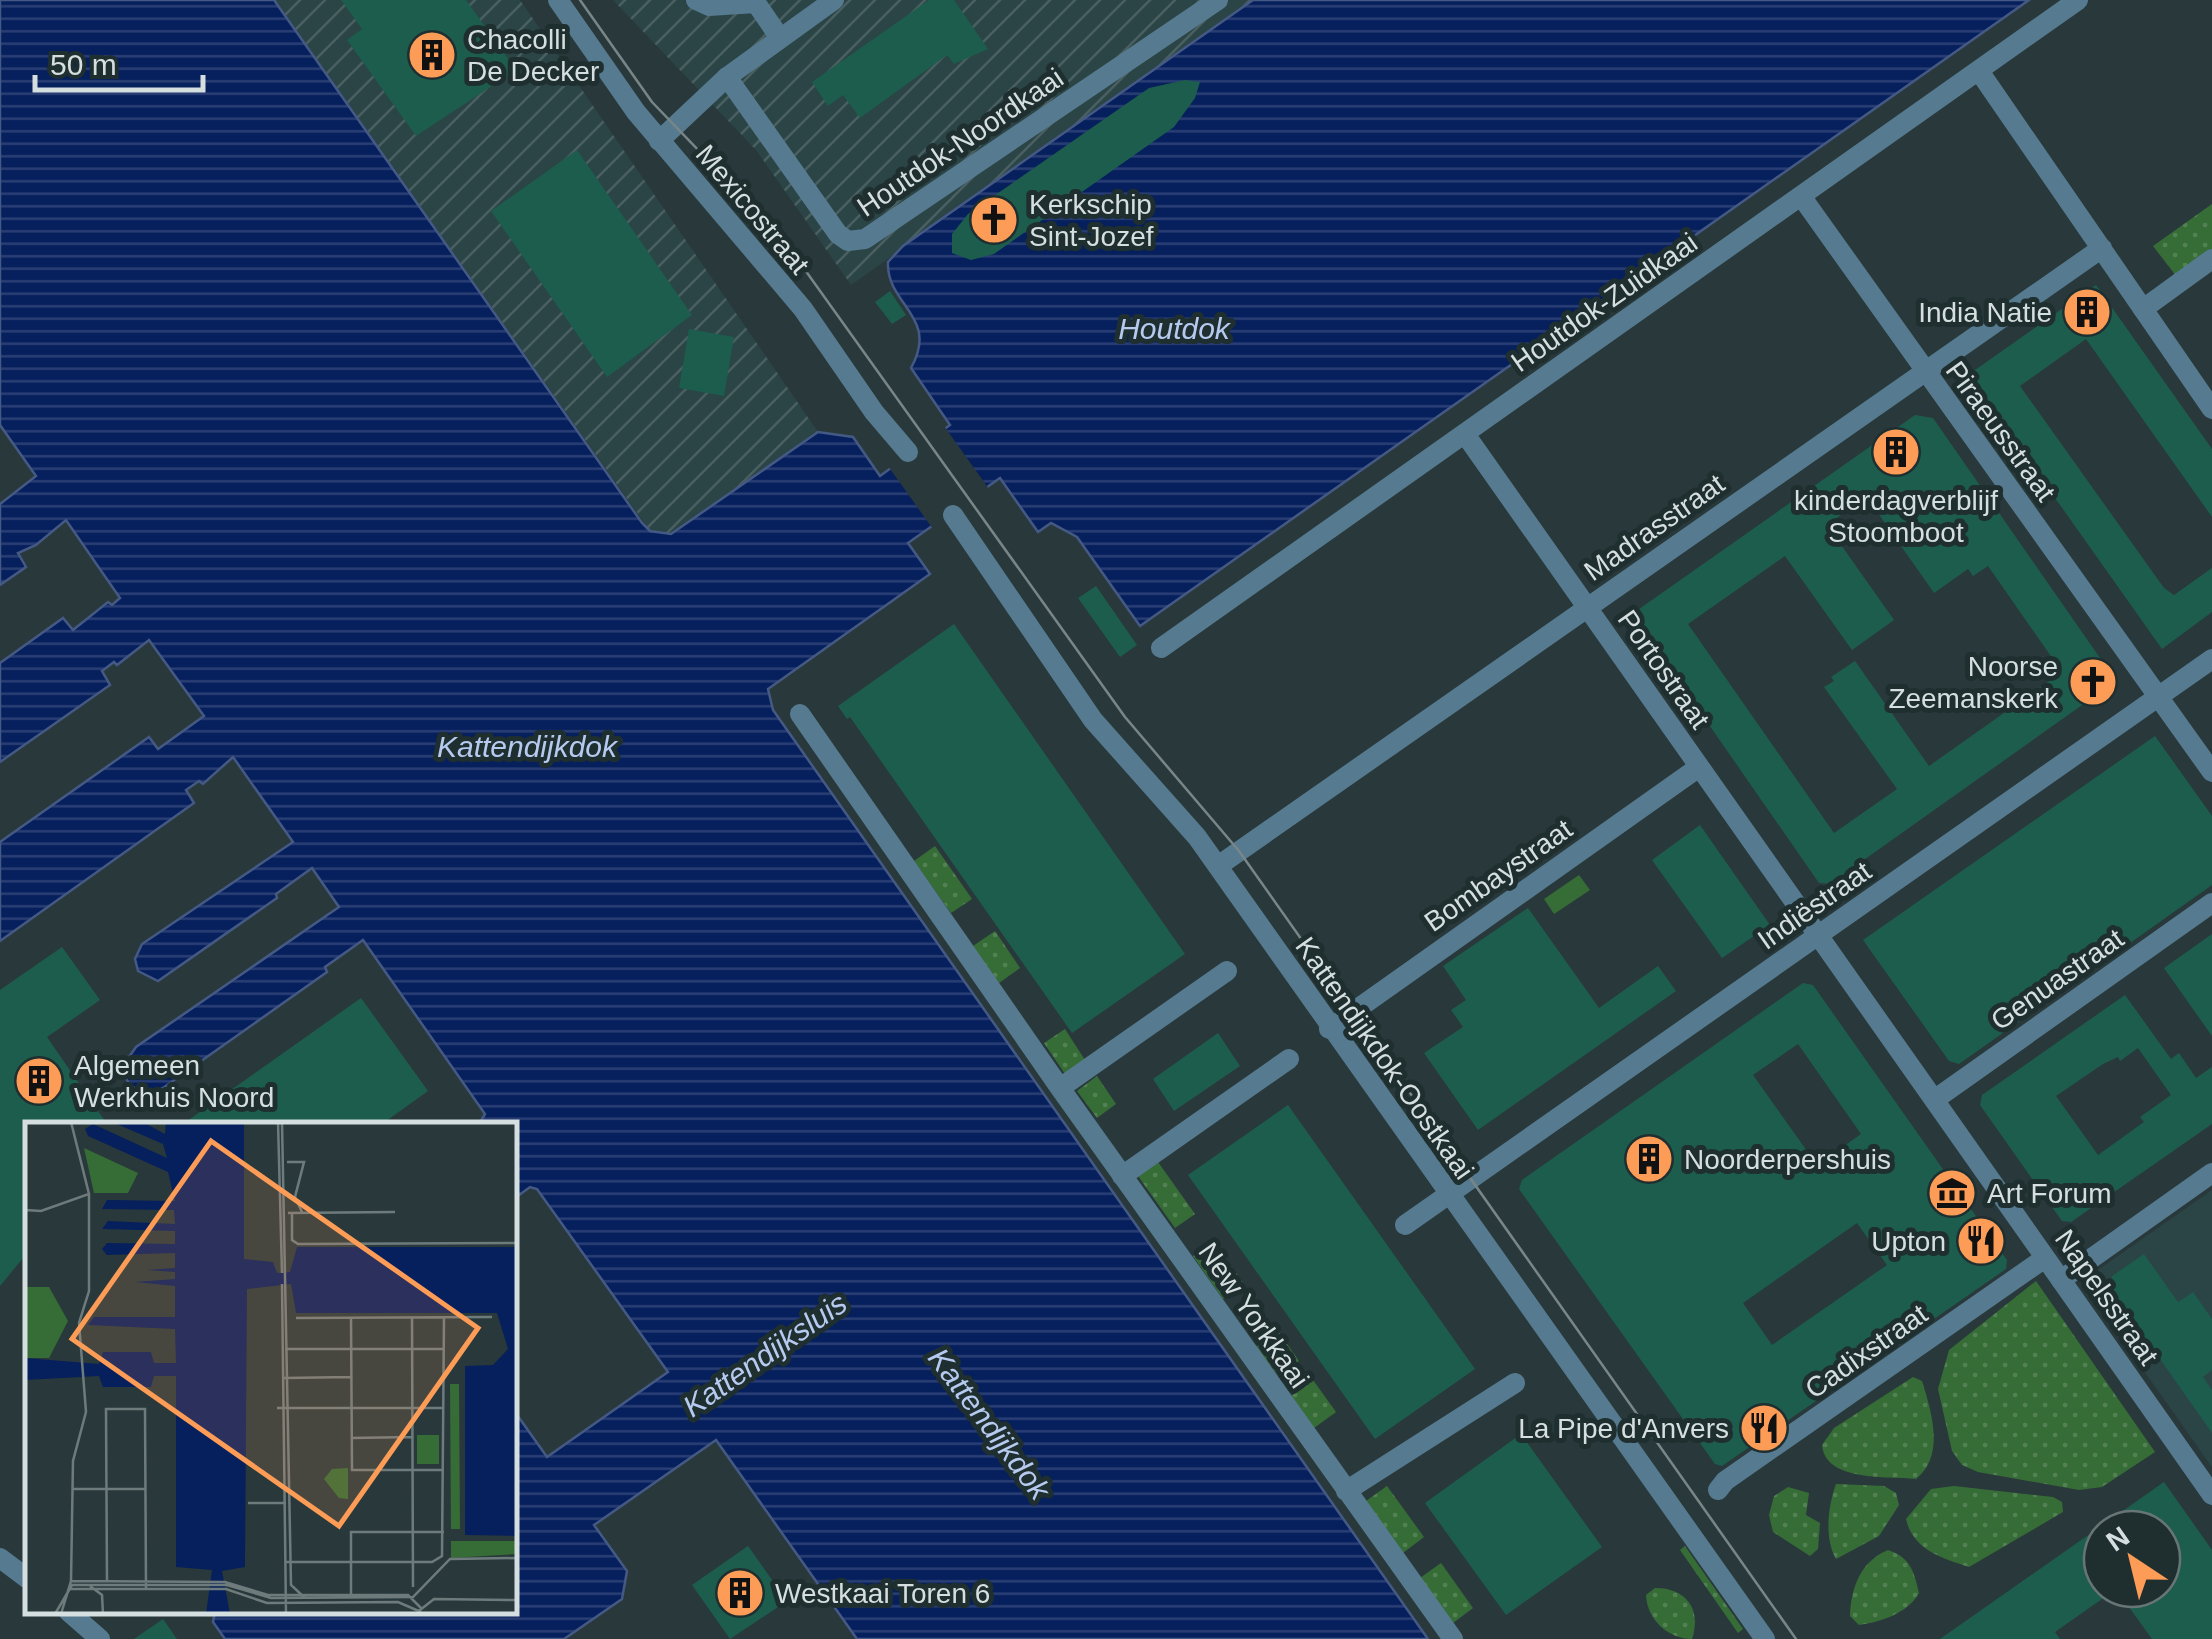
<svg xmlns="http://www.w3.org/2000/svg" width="2212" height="1639" font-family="Arial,sans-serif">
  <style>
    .built { fill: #2b4446 }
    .industrial { fill: url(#industrial-furrows) }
    .grass { fill: url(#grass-dots) }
    .garden { fill: #366c36 }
    .water { fill: url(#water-rules); stroke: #445984; stroke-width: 2.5 }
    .pier { fill: #29393b }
    .building { fill: #1d5d4e; fill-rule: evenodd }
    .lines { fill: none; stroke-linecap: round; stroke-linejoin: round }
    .pedestrian { stroke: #567a8f; stroke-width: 20 }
    .minor { stroke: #567a8f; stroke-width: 20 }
    .tertiary { stroke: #567a8f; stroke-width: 20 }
    .tram { stroke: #798688; stroke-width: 2.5 }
    .labels { text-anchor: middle; stroke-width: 10; stroke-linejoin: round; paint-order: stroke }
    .poi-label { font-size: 28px; fill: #d6dfe0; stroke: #1f2f30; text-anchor: start }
    .street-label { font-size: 28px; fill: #d6dfe0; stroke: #1f2f30 }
    .water-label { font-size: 30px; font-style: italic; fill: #b6caf0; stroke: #1f2f30 }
    .inset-road { fill: none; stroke: #6e7b7d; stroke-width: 2.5 }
    .view { fill: #fd9c56; fill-opacity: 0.15; stroke: #fd9c56; stroke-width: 5 }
    .inset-edge { fill: none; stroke: #d6dfe0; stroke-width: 5 }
  </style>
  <defs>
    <pattern id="industrial-furrows" width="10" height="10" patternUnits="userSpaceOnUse" patternTransform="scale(2.5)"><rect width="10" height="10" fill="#2b4446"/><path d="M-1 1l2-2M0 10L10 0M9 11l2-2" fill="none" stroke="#495f60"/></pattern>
    <pattern id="grass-dots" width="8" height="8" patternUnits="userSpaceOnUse" patternTransform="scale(2.5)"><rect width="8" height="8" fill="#366c36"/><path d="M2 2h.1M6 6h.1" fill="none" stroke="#528153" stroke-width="1.8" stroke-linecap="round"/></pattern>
    <pattern id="water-rules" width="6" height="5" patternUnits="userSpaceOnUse" patternTransform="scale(2.5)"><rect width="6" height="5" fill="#061f5d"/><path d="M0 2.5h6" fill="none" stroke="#2a3f74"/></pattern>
  </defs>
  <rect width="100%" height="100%" fill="#29393b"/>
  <path class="built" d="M2212,1190V1467L2081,1282Z"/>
  <path class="industrial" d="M274,0H520L818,432L684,529L671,534L650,531Z
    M613,0H1253L851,285L756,150Z"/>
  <path class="grass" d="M2212,204V251L2177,277L2153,246Z
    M935,846L972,899L951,913L914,861Z
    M995,931L1020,968L999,983L973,946Z
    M1065,1029L1085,1060L1065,1074L1044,1043Z
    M1097,1076L1116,1104L1097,1118L1077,1091Z
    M1158,1162L1195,1214L1175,1228L1138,1176Z
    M1214,1242L1244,1284L1223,1299L1193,1256Z
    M2036,1281L2155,1452L2102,1487L2079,1490L1978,1472L1962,1465L1952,1451L1938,1389L1949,1350Z
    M1278,1331L1299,1361L1278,1376L1256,1347Z
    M1913,1377L1922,1381C1932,1413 1945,1456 1916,1479C1888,1476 1825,1482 1822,1445L1834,1428Z
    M1313,1380L1336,1412L1314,1428L1291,1396Z
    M1836,1484L1884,1486L1896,1493L1899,1505L1879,1536L1836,1559C1824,1538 1828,1506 1836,1484Z
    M1387,1486L1424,1537L1403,1553L1366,1501Z
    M1954,1486L2053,1497L2062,1502L2063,1512L1969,1567C1942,1558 1913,1550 1906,1519L1931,1489Z
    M1788,1487L1809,1493L1806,1515L1820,1523L1818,1549L1810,1556L1773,1532L1769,1515L1774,1496Z
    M1685,1546L1743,1629L1738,1633L1680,1550Z
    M1888,1550C1910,1557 1914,1571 1919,1593C1908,1613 1881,1622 1859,1625L1850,1616C1851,1587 1861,1561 1888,1550Z
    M1441,1563L1473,1608L1453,1623L1420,1578Z
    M1655,1588C1686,1588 1702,1609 1692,1639C1669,1639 1647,1620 1646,1595Z"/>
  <path class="garden" d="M1579,875L1590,890L1554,914L1544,899Z"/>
  <path class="water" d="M0,0H274L642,523L650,531L671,534L818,432L853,437L880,476L950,425L911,368C940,316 886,305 888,262L903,246L1253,0H2029L1140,626L1077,537L1051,523L1038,532L1000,478L908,543L930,574L768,689L773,710L1428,1639H857L716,1440L594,1525L627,1571L622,1599L564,1639H225L213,1622L215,1612H515V1412L547,1457L668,1372L537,1189L530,1187L515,1198V1124H479L485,1114L363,940L325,967L327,972L163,1088C142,1096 127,1090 122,1067L136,1047L339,907L312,868L276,894L277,898L158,981L138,971L135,959L142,944L293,842L233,757L203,784L199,781L186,790L194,803L0,941V842L149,737L158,749L204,716L149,640L117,665L114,662L102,671L110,685L0,762V663L63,618L73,630L108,602L112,605L120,598L66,520L36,545L18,553L26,567L0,585V504L36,476L0,425Z"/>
  <path class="pier" d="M944,426L989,489L933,529L888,466Z"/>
  <path class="building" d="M341,0H466L516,70L416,136L347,40L362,29Z
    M929,0H954L988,49L954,64L947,55L860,118L843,95L828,106L812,82Z
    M1185,80L1200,82L1195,98L1174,127L994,254L971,260L952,253V234L968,214L1149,88Z
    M577,150L692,315L607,377L491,211Z
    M2096,285L2212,449V517L2086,339L2020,386L2164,588L2174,595L2212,568V612L2162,649L1968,375Z
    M890,291L906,315L892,324L875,302Z
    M689,329L734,337L724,396L679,388Z
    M1915,415L1933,418L2116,681L1830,884L1819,883L1632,614ZM1871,503L1934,593L1968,569L1973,576L1988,566L2062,672L1929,766L1855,661L1831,677L1834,681L1824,687L1897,789L1834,833L1688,624L1785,556L1852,650L1894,620L1827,525L1856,504Z
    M1096,586L1137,645L1120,657L1078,598Z
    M954,624L1185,954L1072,1033L850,717L847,719L838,706Z
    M2155,736L2212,816V885L1959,1064L1949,1061L1863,940Z
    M1700,825L1770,925L1722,958L1652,860Z
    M1528,908L1599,1008L1658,966L1676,991L1478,1130L1424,1053L1463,1027L1451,1010L1466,1000L1443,966Z
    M2212,934V1036L2164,968Z
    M62,947L100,1000L47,1037L107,1124H28V1252L0,1286V990Z
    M1803,983L1813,985L2007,1260L2006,1269L1722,1466L1715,1464L1519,1189L1522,1180ZM1798,1044L1861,1134L1817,1165L1753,1075ZM1857,1223L1887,1265L1772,1345L1743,1303Z
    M2125,995L2171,1059L2179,1053L2196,1078L2212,1067V1124L2071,1222L2062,1221L1980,1105L1982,1095ZM2138,1048L2171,1095L2140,1117L2144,1122L2098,1155L2056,1096L2103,1064L2118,1057L2120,1061Z
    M361,998L428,1091L382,1124H183Z
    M1218,1033L1240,1066L1174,1111L1153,1079Z
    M1288,1105L1475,1369L1375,1439L1188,1175Z
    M2144,1254L2178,1302L2193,1292L2212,1319V1370L2203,1377L2212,1390V1433L2110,1288L2112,1276Z
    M1521,1434L1602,1547L1506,1615L1425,1503Z
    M2164,1482L2212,1550V1639H2152L2116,1589H2162V1529H2102V1599L2055,1632L2060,1639H1940Z
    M748,1546L787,1601L730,1639L692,1585Z
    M163,1619L177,1639H134Z"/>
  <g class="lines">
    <path class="pedestrian" d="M2143,309L2212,259
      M800,714L1060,1088L1453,1639
      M1060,1088L1227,971
      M1122,1176L1289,1059
      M2061,1280L2212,1495
      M1718,1490L1725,1481L2045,1258
      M1346,1491L1515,1383"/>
    <path class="minor" d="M696,0L709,6L756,3L780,38
      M1979,71L2212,409
      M659,141L727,77L834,0
      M1801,196L2212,772
      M1465,434L2061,1280L2212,1173
      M1161,648L2078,0
      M1218,866L2102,248
      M1329,1029L1699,767
      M1934,1100L2212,903
      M1405,1225L2212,659"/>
    <path class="tertiary" d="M558,0L636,112L803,309L874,412L908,452
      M727,77L838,234L848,241L865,239L1218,0
      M953,515L1093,720L1197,837L1765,1639
      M0,1558L28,1579
      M69,1612L100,1639"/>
    <path class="tram" d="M580,0L652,102L780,235L1125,717L1239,851L1796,1639"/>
  </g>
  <defs>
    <g id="building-disc" transform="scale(2.5)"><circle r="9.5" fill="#fd9c56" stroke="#1f2f30"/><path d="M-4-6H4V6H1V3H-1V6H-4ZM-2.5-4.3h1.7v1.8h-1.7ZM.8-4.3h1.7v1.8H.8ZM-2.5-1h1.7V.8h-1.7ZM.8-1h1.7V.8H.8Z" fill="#111"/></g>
    <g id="church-disc" transform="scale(2.5)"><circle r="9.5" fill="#fd9c56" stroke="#1f2f30"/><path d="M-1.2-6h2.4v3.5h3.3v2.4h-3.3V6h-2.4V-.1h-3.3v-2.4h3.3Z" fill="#111"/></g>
    <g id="museum-disc" transform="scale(2.5)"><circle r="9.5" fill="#fd9c56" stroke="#1f2f30"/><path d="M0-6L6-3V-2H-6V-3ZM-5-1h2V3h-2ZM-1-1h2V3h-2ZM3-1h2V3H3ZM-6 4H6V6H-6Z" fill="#111"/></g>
    <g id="restaurant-disc" transform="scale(2.5)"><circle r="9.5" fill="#fd9c56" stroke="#1f2f30"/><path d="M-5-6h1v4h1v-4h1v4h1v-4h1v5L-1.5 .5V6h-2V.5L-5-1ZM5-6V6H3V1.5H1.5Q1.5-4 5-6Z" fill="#111"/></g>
  </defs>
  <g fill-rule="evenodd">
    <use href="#building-disc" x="432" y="55"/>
    <use href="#church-disc" x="994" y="220"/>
    <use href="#building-disc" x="2087" y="312"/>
    <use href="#building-disc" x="1896" y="452"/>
    <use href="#church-disc" x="2093" y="682"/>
    <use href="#building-disc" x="39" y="1081"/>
    <use href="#building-disc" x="1649" y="1159"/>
    <use href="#museum-disc" x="1952" y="1193"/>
    <use href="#restaurant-disc" x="1981" y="1241"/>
    <use href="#restaurant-disc" x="1764" y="1428"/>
    <use href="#building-disc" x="740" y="1593"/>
  </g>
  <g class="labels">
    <g class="poi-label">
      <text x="467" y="49">Chacolli<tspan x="467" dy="32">De Decker</tspan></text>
      <text x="1029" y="214">Kerkschip<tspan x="1029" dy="32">Sint-Jozef</tspan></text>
      <text x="2052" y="322" text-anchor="end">India Natie</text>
      <text x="1896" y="510" text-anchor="middle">kinderdagverblijf<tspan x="1896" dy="32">Stoomboot</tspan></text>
      <text x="2058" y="676" text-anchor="end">Noorse<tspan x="2058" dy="32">Zeemanskerk</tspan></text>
      <text x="74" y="1075">Algemeen<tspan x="74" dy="32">Werkhuis Noord</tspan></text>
      <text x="1684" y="1169">Noorderpershuis</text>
      <text x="1987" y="1203">Art Forum</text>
      <text x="1946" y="1251" text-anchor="end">Upton</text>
      <text x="1729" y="1438" text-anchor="end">La Pipe d'Anvers</text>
      <text x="775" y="1603">Westkaai Toren 6</text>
    </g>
    <g class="street-label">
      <text transform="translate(960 142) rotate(-34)" y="10">Houtdok-Noordkaai</text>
      <text transform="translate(753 209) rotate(50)" y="10">Mexicostraat</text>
      <text transform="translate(1604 302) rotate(-35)" y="10">Houtdok-Zuidkaai</text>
      <text transform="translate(2001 431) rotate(54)" y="10">Piraeusstraat</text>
      <text transform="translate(1654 527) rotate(-35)" y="10">Madrasstraat</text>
      <text transform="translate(1664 669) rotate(55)" y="10">Portostraat</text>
      <text transform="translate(1498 875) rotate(-35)" y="10">Bombaystraat</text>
      <text transform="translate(1814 905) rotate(-35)" y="10">Indiëstraat</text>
      <text transform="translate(2057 979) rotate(-35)" y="10">Genuastraat</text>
      <text transform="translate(1385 1058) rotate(55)" y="10">Kattendijkdok-Oostkaai</text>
      <text transform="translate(2107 1297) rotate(55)" y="10">Napelsstraat</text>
      <text transform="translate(1254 1315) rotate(55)" y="10">New Yorkkaai</text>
      <text transform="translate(1866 1351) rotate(-35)" y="10">Cadixstraat</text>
    </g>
    <g class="water-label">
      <text x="1174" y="339">Houtdok</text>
      <text x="527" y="757">Kattendijkdok</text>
      <text transform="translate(765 1355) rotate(-35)" y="10">Kattendijksluis</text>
      <text transform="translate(989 1424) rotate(53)" y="10">Kattendijkdok</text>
    </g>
  </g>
  <g transform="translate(25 1122)">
    <rect width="492" height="492" fill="#29393b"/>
    <path d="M59,26L113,51L103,71H69ZM0,165H24L43,199L24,236H0ZM425,262H434L435,407H426ZM323,346V377L314,376L299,357L307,347ZM426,419H492V432L426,436Z" fill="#366c36"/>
    <path d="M392,313H414V342H392Z" fill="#366c36"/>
    <path d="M87,0H118L140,12L141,0H219V137L248,140L252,151L265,150L272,125H492V414L440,413V244L468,243L483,227L472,191H271L266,162L222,167L220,445L197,449L205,492H181L187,448L151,445V254H129L126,265H78L74,254L0,258V236L74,242L78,230H126L129,241H151L150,207L63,203L69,195H150V164L110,160L150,157V150L121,148L150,146V131L82,133L77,127L82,121L150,122V109L77,107L83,99L150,102L149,88L77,87L82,78L150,79L143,50L63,14L60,7L68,2L142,36L138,22Z" fill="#061f5d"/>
    <path class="inset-road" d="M253,0L257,151M257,0L266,463L280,476M262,40H279L270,75L277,90M0,88L16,89L64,72L46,0M267,90V118L273,122L493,121M263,91L370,90M257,162L261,492M326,195L327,348H419M387,195L388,465M271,196L467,195M260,227H419M259,256L326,255M252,286H418M326,316L388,315M48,367H121M223,381H261M261,440H407L417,434L419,195M46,459L200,460L243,473H383L397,487M82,459L81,287H120L121,467M65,464L77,473L78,492M45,467H201L242,481L373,480L396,490M326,473V410H419M30,492L47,463H202L246,476L388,475L425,437L493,436M36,492L46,459L48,339L61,290L54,201L64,169V72M390,492L409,477L493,478"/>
    <path class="view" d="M186,19L453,206L314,404L47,217Z"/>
    <rect width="492" height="492" class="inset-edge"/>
  </g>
  <g transform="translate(2132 1559) rotate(325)"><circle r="48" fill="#1f2f30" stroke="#687576" stroke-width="2.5"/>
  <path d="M0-8L18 38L0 25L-18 38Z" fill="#fd9c56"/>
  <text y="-15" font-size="28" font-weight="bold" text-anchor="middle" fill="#d6dfe0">N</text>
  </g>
  <path d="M35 75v15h168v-15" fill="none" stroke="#d6dfe0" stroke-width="5"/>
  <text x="50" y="75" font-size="30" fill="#d6dfe0" stroke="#1f2f30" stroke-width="8" paint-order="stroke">50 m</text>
</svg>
